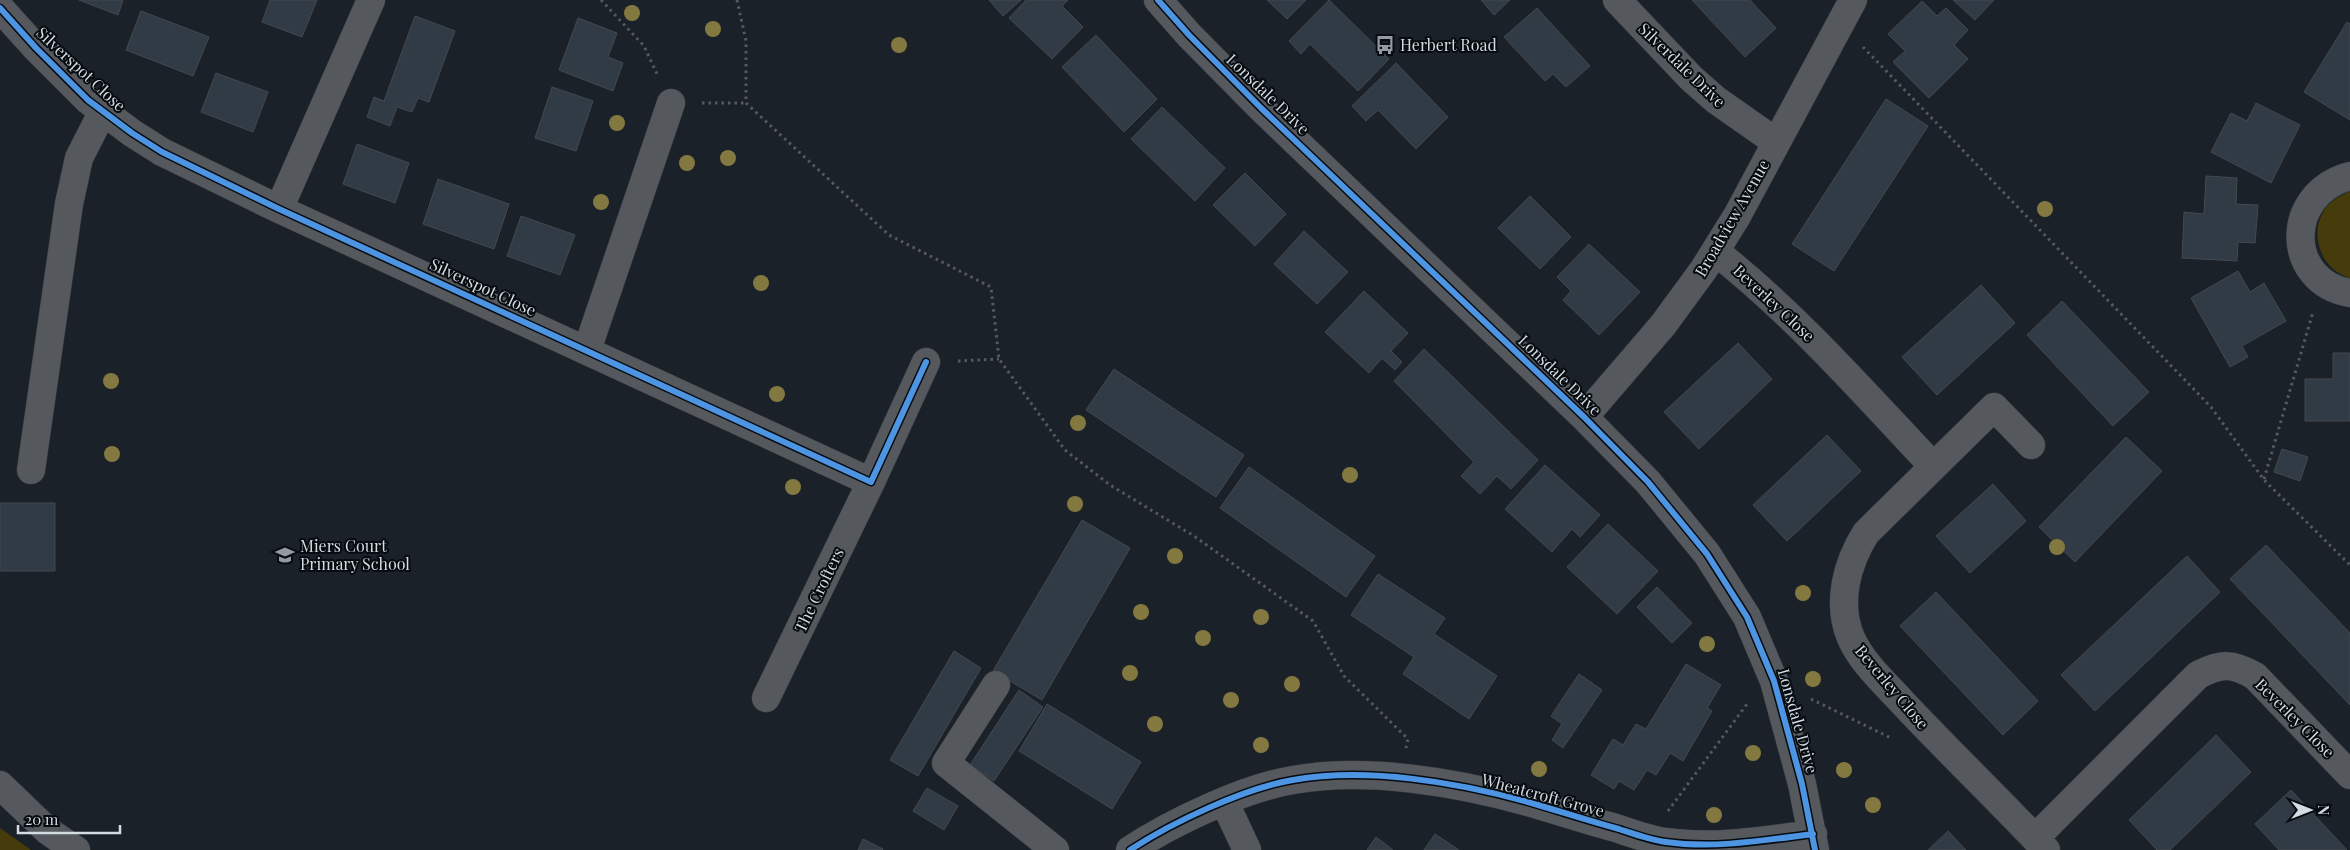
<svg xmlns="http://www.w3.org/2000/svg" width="2350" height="850" font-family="'Playfair Display',serif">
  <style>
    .green { fill: #453b0b }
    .building { fill: #303b45; stroke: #44494e }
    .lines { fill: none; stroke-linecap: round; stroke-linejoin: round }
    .minor-casing { stroke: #383d42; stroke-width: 29 }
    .path { stroke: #565a5e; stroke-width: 3; stroke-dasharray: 2.5 4; stroke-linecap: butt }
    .minor { stroke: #55595e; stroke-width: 28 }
    .cycleway-casing { stroke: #060b0f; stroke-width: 9 }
    .cycleway { stroke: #4d94e3; stroke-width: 6 }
    .tree { fill: #847841 }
    .labels { text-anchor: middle; stroke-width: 4; stroke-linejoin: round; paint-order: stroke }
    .poi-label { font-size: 16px; fill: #d3dbe3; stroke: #060b0f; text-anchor: start }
    .street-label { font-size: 16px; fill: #d3dbe3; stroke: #060b0f }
  </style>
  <rect width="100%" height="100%" fill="#1b2128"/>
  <path class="green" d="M2350,191V278C2321,270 2308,234 2325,209C2331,200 2341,196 2350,191Z
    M0,828L31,850H0Z"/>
  <path class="building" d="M79,0H123L118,15Z
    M270,0H317L302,37L262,22Z
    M989,0H1021L1003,16Z
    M1026,0H1068L1062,6L1083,27L1052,59L1009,18Z
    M1267,0H1306L1287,19Z
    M1329,0L1389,59L1358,91L1310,44L1301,54L1289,41Z
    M1481,0H1510L1494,15Z
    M1692,0H1750L1776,28L1745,57Z
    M1953,0H1994L1975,20Z
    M1922,1L1937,16L1946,8L1968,30L1954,45L1968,59L1929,98L1893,62L1905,51L1888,34Z
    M1537,8L1590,66L1566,87L1553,74L1545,81L1504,37Z
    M141,11L209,37L193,76L126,50Z
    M415,16L455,31L429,102L418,98L412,112L397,107L390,126L367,117L374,97L384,101Z
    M578,18L617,33L608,57L623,63L613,91L559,70Z
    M2347,22L2350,24V120L2304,92Z
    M1096,35L1157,99L1124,132L1062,67Z
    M1396,63L1448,117L1416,149L1378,110L1366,121L1352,106Z
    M216,73L268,92L253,132L201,112Z
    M552,87L593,101L576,151L535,138Z
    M1886,99L1928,126L1834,271L1792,244Z
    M2256,103L2300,125L2271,183L2211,152L2231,113L2247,121Z
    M1162,107L1225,168L1195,201L1131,139Z
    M357,144L409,163L395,203L343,184Z
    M1245,173L1286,214L1255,246L1213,205Z
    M2206,176L2237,178L2236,204L2258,205L2255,243L2238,242L2237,261L2182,258L2184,212L2204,214Z
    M438,179L509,204L494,249L423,224Z
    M1530,196L1571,237L1540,269L1498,228Z
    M521,216L575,235L560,275L507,256Z
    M1304,231L1348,272L1317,304L1274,264Z
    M1589,244L1640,292L1599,335L1563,300L1571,291L1557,277Z
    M2238,271L2250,292L2264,283L2286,321L2242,346L2248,357L2230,367L2191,298Z
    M1981,285L2015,323L1937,395L1902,357Z
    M1364,291L1408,333L1391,351L1402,362L1395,370L1382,358L1369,373L1325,332Z
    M2062,301L2149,392L2113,426L2027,335Z
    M1738,343L1772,379L1699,449L1664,412Z
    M1424,349L1538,460L1511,489L1497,476L1480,494L1461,476L1474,462L1394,381Z
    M2333,353H2350V421H2305V379H2333Z
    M1114,369L1244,455L1216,497L1086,410Z
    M1827,435L1861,471L1787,541L1753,505Z
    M2126,437L2162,471L2075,562L2039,527Z
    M2282,449L2308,457L2300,481L2274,472Z
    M1545,465L1600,515L1580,537L1572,529L1552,552L1505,509Z
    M1249,467L1375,556L1346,597L1220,508Z
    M1993,484L2026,521L1970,573L1936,536Z
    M0,503H55V571H0Z
    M1082,520L1130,548L1042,700L993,671Z
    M1608,524L1658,571L1617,614L1567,567Z
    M2266,545L2350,633V705L2230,579Z
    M2187,556L2220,592L2095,711L2061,675Z
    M1378,574L1445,618L1434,634L1497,676L1469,719L1403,674L1414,657L1351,615Z
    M1657,587L1692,623L1672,643L1637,607Z
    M1936,592L2038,701L2003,735L1900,626Z
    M954,651L981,668L918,776L890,760Z
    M1686,664L1721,685L1707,708L1712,711L1683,761L1670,753L1656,775L1647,770L1634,790L1619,781L1614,789L1591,775L1613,739L1623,745L1636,724L1646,729Z
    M1579,674L1602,690L1563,748L1552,740L1562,724L1551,716Z
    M1019,690L1043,707L994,781L970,765Z
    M1047,704L1141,762L1112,809L1019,751Z
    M2216,735L2251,772L2170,850H2157L2129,820Z
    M927,788L958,806L944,830L913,811Z
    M2291,790L2347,850H2279L2255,824Z
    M1948,831L1966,850H1928Z
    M1435,834L1459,850H1424Z
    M1376,837L1393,850H1367Z
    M863,839L883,849L882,850H858Z"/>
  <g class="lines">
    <g class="minor-casing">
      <path id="minor" d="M1158,0L1189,35L1261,108L1584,417L1648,482L1707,554L1747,617L1774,681L1802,784L1815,850
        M1617,0L1691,78L1716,100L1776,142
        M0,8L36,48L88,100L132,133L162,152L279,209L871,482L926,362
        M2350,176C2283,194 2285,282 2350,293
        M279,209L371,0
        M1716,252C1796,315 1863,392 1933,466
        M587,350L671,103
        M1584,417L1663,325L1704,269L1737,216L1853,0
        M2031,445L1994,407L1866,533C1847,563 1836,603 1851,638C1862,663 1885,683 1903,703C1950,753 1999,800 2046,850
        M31,470L69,204L79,158L103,111
        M996,685L946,763L1055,850
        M766,698L871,482
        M0,785L48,831L76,850
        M1225,803L1247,850
        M2035,838L2198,675C2222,663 2232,663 2255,676L2350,775
        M1130,850C1171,823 1244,788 1293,780C1367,767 1456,782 1528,802C1559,811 1589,821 1619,829C1634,834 1650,840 1666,842C1714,849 1766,840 1813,834"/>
    </g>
    <path class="path" d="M601,0L644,46L658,76
      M737,0L746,41V103L889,235L991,287L999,359L1065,450L1110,485L1194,536L1313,621L1344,676L1408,739L1406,748
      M1863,47L2211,407L2264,480L2350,565
      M702,103H746
      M958,361L999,359
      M2264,479L2313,312
      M1811,699L1891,738
      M1668,811L1747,704"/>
    <use href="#minor" class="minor"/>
    <g class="cycleway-casing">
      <path id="cycleway" d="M1158,0L1189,35L1261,108L1584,417L1648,482L1707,554L1747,617L1774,681L1802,784L1815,850
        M0,8L36,48L88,100L132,133L162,152L279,209L871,482L926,362
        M1130,850C1171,823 1244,788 1293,780C1367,767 1456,782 1528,802C1559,811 1589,821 1619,829C1634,834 1650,840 1666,842C1714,849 1766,840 1813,834"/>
    </g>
    <use href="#cycleway" class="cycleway"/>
  </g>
  <g class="tree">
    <circle cx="632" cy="13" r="8"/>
    <circle cx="713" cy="29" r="8"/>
    <circle cx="899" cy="45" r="8"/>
    <circle cx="617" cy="123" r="8"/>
    <circle cx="728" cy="158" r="8"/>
    <circle cx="687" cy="163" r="8"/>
    <circle cx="601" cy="202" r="8"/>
    <circle cx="2045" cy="209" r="8"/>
    <circle cx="761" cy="283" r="8"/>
    <circle cx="111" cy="381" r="8"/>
    <circle cx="777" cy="394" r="8"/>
    <circle cx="1078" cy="423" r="8"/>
    <circle cx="112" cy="454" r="8"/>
    <circle cx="1350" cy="475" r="8"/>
    <circle cx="793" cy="487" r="8"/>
    <circle cx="1075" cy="504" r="8"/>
    <circle cx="2057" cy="547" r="8"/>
    <circle cx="1175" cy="556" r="8"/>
    <circle cx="1803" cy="593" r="8"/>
    <circle cx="1141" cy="612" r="8"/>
    <circle cx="1261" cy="617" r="8"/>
    <circle cx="1203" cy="638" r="8"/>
    <circle cx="1707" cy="644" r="8"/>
    <circle cx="1130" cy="673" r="8"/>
    <circle cx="1813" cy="679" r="8"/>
    <circle cx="1292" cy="684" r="8"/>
    <circle cx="1231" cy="700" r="8"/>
    <circle cx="1155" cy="724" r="8"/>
    <circle cx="1261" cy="745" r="8"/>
    <circle cx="1753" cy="753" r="8"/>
    <circle cx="1539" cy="769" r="8"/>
    <circle cx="1844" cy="770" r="8"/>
    <circle cx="1873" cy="805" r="8"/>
    <circle cx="1714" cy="815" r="8"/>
  </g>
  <defs>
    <g id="bus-bare" transform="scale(1.5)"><path d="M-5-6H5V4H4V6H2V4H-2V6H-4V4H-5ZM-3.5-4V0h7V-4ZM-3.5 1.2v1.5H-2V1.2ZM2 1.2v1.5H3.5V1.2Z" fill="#939aa2" stroke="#060b0f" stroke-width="2.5" paint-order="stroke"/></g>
    <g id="school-bare" transform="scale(1.5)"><path d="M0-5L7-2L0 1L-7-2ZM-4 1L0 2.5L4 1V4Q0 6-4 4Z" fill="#939aa2" stroke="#060b0f" stroke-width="2.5" paint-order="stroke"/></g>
  </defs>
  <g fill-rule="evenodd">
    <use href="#bus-bare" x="1385" y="45"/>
    <use href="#school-bare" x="285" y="555"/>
  </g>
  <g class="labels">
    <g class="poi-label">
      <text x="1400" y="51">Herbert Road</text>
      <text x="300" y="552">Miers Court<tspan x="300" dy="18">Primary School</tspan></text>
    </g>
    <g class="street-label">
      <text transform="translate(1682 65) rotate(44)" y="6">Silverdale Drive</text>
      <text transform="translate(81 69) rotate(43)" y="6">Silverspot Close</text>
      <text transform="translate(1268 94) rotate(44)" y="6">Lonsdale Drive</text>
      <text transform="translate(1732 218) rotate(-60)" y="6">Broadview Avenue</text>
      <text transform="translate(483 287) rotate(25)" y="6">Silverspot Close</text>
      <text transform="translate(1774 303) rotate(43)" y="6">Beverley Close</text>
      <text transform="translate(1560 375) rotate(44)" y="6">Lonsdale Drive</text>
      <text transform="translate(819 590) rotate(-64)" y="6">The Crofters</text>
      <text transform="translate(1892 687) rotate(50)" y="6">Beverley Close</text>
      <text transform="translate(2295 718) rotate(45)" y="6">Beverley Close</text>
      <text transform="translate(1798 721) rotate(74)" y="6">Lonsdale Drive</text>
      <text transform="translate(1543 795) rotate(15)" y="6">Wheatcroft Grove</text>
    </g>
  </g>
  <g transform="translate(2310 810) rotate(90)" stroke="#060b0f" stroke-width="4" paint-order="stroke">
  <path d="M0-4L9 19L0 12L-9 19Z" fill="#d3dbe3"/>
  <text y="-8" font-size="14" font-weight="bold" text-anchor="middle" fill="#d3dbe3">N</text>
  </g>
  <path d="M18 825v8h102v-8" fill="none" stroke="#d3dbe3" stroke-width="2.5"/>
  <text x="25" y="825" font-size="15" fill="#d3dbe3" stroke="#060b0f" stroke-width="4" paint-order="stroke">20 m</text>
</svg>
